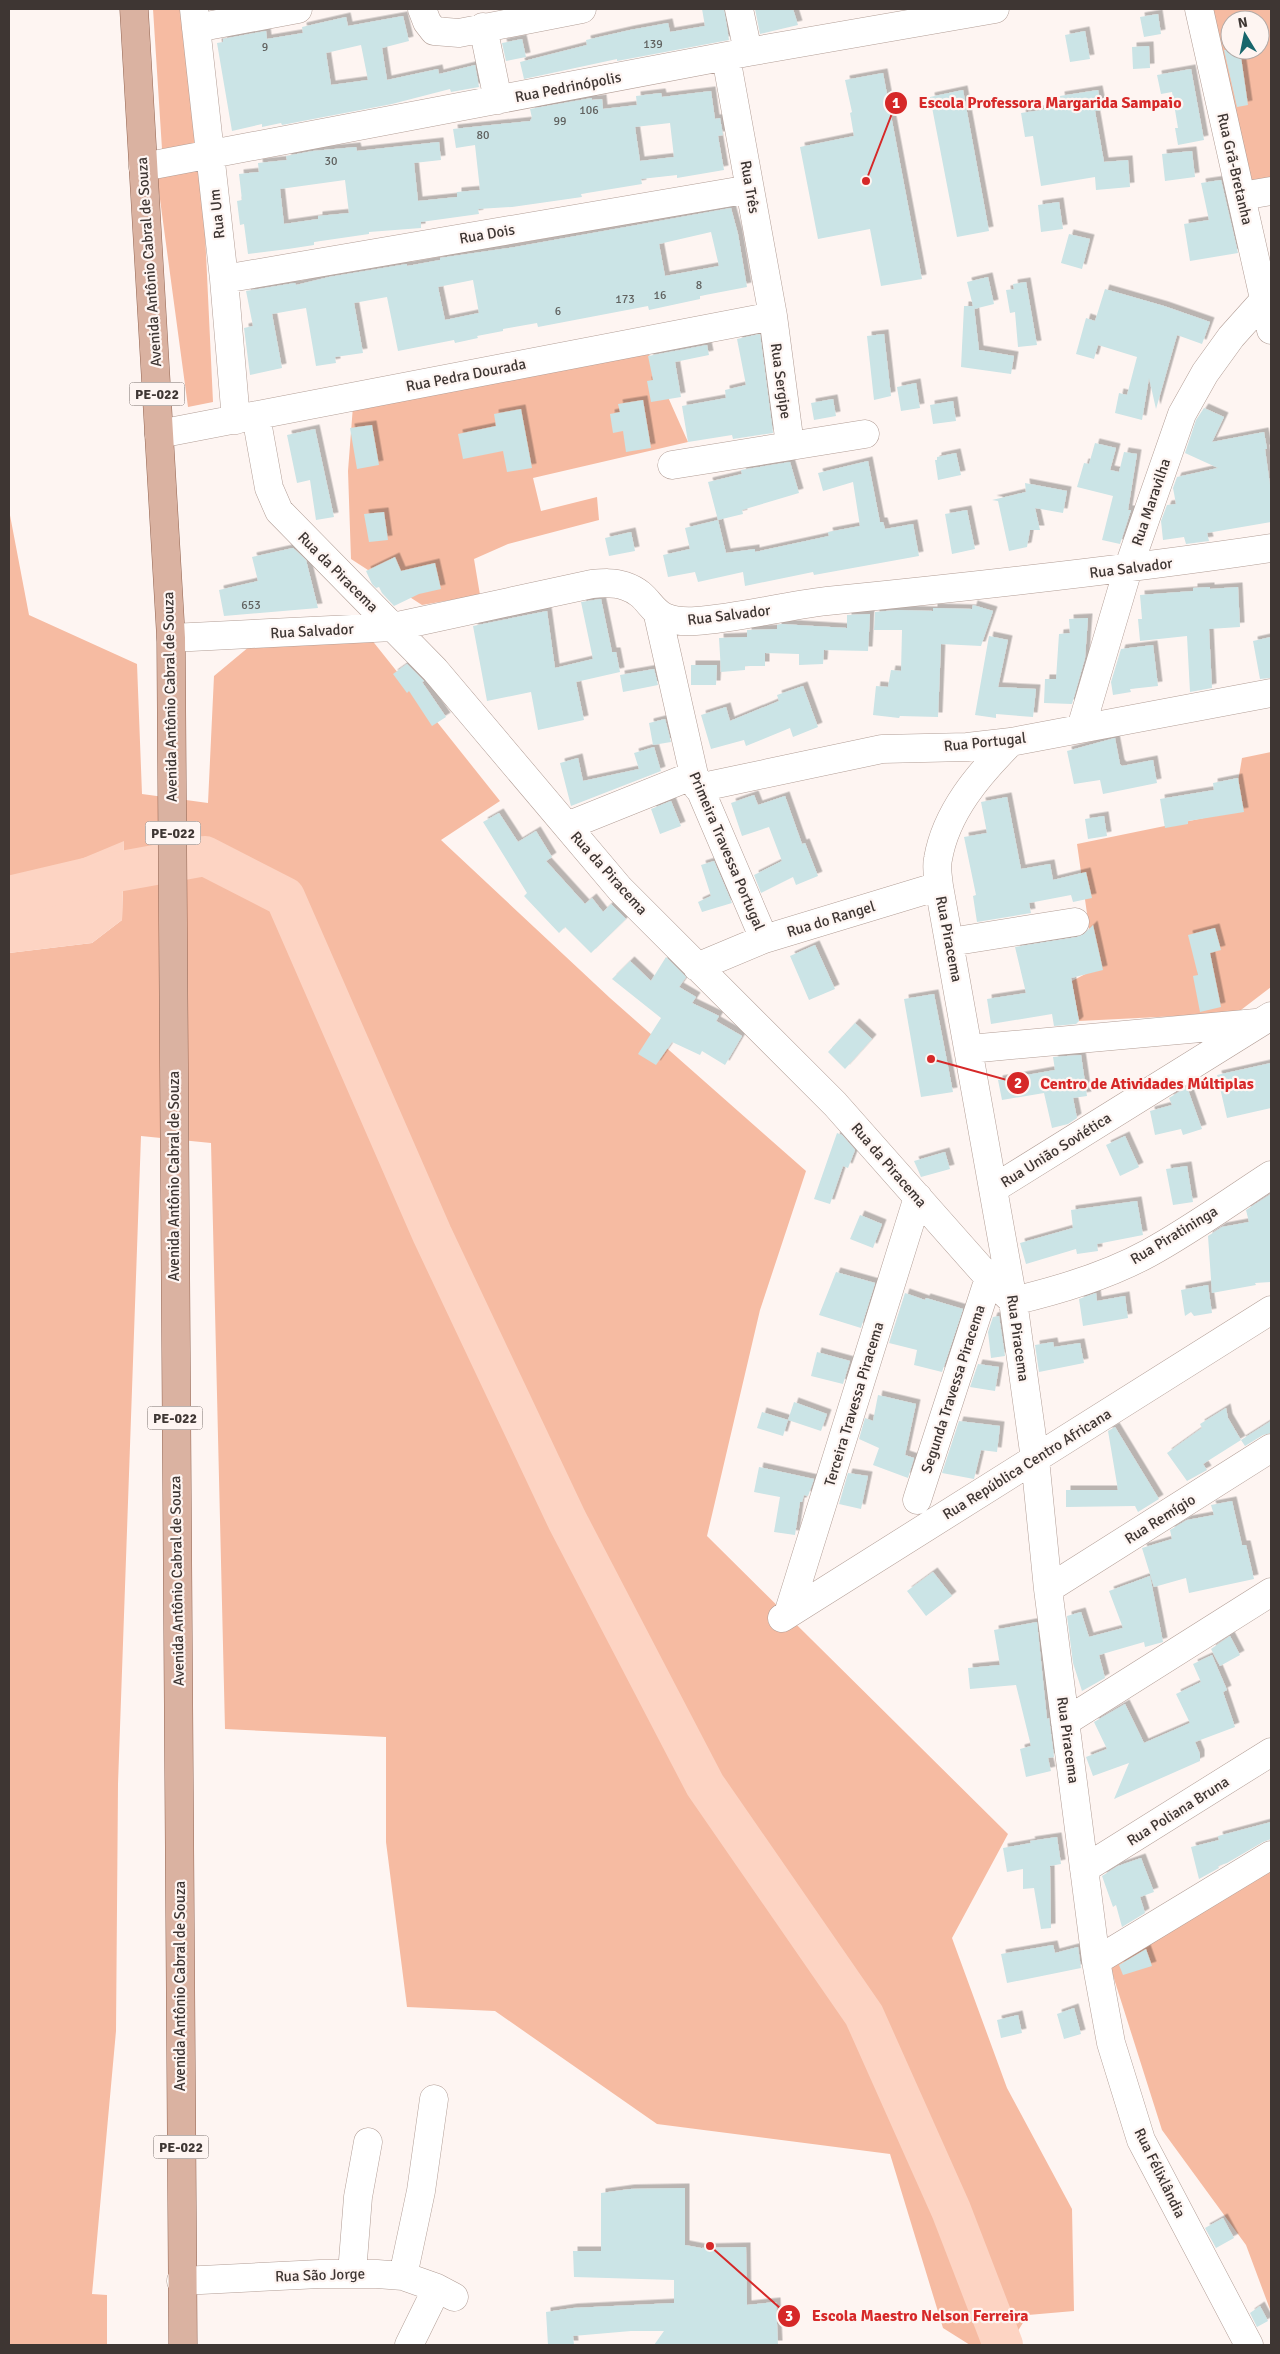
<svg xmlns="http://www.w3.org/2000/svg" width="1280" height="2354" font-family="Signika,sans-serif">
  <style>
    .green { fill: #f6bba2; fill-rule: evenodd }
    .water { fill: #fdd4c3 }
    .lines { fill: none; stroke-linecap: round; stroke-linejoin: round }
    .river { stroke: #fdd4c3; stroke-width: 40 }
    .building { fill: #cbe4e6; fill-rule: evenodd; filter: url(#shadow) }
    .minor-casing { stroke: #b29e96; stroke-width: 29 }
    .major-casing { stroke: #936552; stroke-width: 29 }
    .minor { stroke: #fff; stroke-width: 28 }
    .major { stroke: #dab2a1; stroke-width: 28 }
    .labels { text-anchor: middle; stroke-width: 4.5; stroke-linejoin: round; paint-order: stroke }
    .number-label { font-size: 12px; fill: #616260 }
    .shield { fill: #fef5f2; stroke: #786f6c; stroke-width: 1 }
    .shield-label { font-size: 14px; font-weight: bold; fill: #3e3633 }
    .street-label { font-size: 15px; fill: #3e3633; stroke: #fef5f2 }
    .leader { fill: none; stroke: #d62828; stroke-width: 2 }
    .callout-dot { fill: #d62828; stroke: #fef5f2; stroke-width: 2 }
    .mark-label { font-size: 15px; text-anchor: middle; font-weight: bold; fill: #fff }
    .callout-label { font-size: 16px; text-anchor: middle; font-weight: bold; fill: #d62828; stroke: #fef5f2; stroke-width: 4.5; stroke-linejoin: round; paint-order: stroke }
  </style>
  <defs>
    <filter id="shadow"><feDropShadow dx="4.5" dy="-4.5" stdDeviation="0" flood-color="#0004"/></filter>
  </defs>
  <rect width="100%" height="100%" fill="#fef5f2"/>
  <path class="green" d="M153,9H186L195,144L162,149Z
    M1211,9H1271V183L1245,188ZM1230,20H1260V50H1230Z
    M202,169L213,402L188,407L157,177Z
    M647,350L688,442L533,478L541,511L597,497L599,520L508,544L474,559L480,595L422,605L351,559L348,471L353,406Z
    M9,510L29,615L137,664L142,794L208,803L214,676L250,646L371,639L500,801L441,840L610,998L806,1171L760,1310L707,1536L1008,1834L952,1938L1007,2088L1072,2209L1074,2311L1028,2315L1010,2343L1011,2345H970L943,2328L890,2154L657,2124L495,2011L407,2007L386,1842V1737L225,1729L211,1143L141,1136L118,1784L116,2031L92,2294L107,2295V2345H9V953L92,943L122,920L124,842L9,889Z
    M1271,752V987L1237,1013L1079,1021L1072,981L1095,969L1077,844L1233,812L1242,758Z
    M1271,1868V2312L1246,2245L1162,2130L1110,1966Z"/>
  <path class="water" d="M124,841L122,920L92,943L9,953V889Z"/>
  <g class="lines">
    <path class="river" d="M9,896L94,876L205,856L285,897L432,1234L567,1520L705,1785L864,2015L951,2210L1003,2345"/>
  </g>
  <path class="building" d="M702,9H724L729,40L617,61V59L524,79L520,62L587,45L586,40L630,30L668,23L670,32L705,26Z
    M755,9H793L798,25L760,34Z
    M1158,14L1161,34L1144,37L1140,17Z
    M403,16L409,41L382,48L387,80L438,69L439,74L475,65L479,87L451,92L450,89L392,104L308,120L282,125L281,123L262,127V124L232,131L217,43L223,42V39L266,31L267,39L303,33L302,27L346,17L348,26ZM361,45L368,80L331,85L326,53Z
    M1085,31L1090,59L1070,62L1065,35Z
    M522,39L526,57L506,61L502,43Z
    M1149,46L1150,68L1133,69L1132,47Z
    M1224,50H1240L1248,105L1237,107Z
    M1191,69L1204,140L1178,145L1175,128H1178L1172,92L1161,94L1157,75Z
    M883,73L922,279L881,286L870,229L818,239L800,147L854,136L850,113L852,112L845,80Z
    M963,90L989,231L957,237L930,97Z
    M1098,90L1102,110L1095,111L1104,162L1128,160L1130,187L1096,190L1095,177L1041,186L1033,136L1025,137L1021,113L1062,107L1060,96Z
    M711,91L715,119L720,118L723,135L718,136L724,170L677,178V175L641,179L642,184L581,194L582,197L512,207L478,209L479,214L421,222V228L369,232V234L314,242V245L288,249L248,254L244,224L240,225L237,201L242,200L239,174L259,172L258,163L287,160L286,156L313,151L356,147L357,151L439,142L441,160L414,163L418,201L457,197V192L480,190L475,145L456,148L453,129L530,121L532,118L530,109L592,98V100L602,99L603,109L637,105L636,96L661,93L662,97ZM670,123L674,157L640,161L635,127ZM345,180L349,213L318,216V219L284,224L280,189Z
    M1192,151L1195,177L1165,181L1162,154Z
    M1221,180L1238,253L1190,261L1184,224L1209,220L1201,183Z
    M1059,202L1063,229L1041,232L1038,205Z
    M731,208L738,234L747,287L700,296V299L649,310L648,306L538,327L537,323L503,329V331L477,336L478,338L455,343L454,340L398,351L387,297L354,303L363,353L335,357L336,363L316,366L306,308L272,314L282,368L250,375L244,328L253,326L246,291L295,283L296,285L329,277L407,264V266L440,260V258L515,247ZM711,232L719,266L665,276L659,244ZM473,280L479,313L445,320L438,287Z
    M1069,234L1090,239L1082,269L1061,263Z
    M988,277L994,304L974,309V307L979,350L1014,356L1011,374L961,367L964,306H973L967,282Z
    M1026,282L1037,345L1018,347L1015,312L1010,313L1006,290L1014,289L1013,284Z
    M1105,289L1164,306L1210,322L1202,344L1177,335L1156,409L1149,378L1142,420L1115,413L1119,393L1127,395L1137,357L1098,345L1094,359L1076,354L1086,318L1095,321Z
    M760,334L773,433L733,439L732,435L688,442L682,406L726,398L725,390L746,385L737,339Z
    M884,334L891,396L874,400L867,336Z
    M707,345L709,355L675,362L681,397L651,402L647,381L653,380L648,356Z
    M916,383L920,408L901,411L897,387Z
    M833,399L836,416L814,420L811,403Z
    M643,400L651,448L626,452L623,431L613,433L610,414L620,412L618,404Z
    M953,401L956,421L933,424L930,405Z
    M1204,408L1224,417L1212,442L1264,432L1267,449H1265L1271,492V522L1207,533L1209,541L1186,544L1184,537L1163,540L1161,521L1167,505L1176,504L1173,488L1177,477L1218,468L1185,453L1196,420Z
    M521,409L532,468L507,472L503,451L463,459L458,434L496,426L494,414Z
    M372,425L379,465L357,469L350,428Z
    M315,429L334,517L316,520L310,480L297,483L287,435Z
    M1095,443L1116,448L1110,470L1119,472L1124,452L1137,454L1128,510H1131L1120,544L1102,540L1113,496L1077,487L1084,463L1089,464Z
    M956,453L961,475L938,480L935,460H937V457Z
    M868,461L880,522H883L885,529L913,524L919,556L814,575L813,572L745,586L743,572L698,582L695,572L668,577L663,555L690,549L685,528L718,520L726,553L755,549V552L829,536L828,532L860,526L853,482L823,491L818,473Z
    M790,462L799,493L742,510L743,514L718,520L708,482L742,474L741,470Z
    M1025,483L1067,491L1063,513L1035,508L1040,530H1030L1027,547L1009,551L998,501L992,500L1026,492Z
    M967,510L975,549L952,554L945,514Z
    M384,512L388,540L369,542L364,514Z
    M631,532L635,551L609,556L605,538Z
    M293,548L306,560L318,608L224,616L219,590L258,581L252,557Z
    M395,557L401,571L435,563L441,589L419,594L394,606L382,593L379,587L376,588L372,584L366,571Z
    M1210,587V589L1238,587L1240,627L1209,629L1212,688L1190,692L1187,636L1140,641L1138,619H1142L1140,595L1193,591V588Z
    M601,599L612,652H616L620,672L576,682L584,720L538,730L531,692L487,701L473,626L547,611L555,668L593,659L581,602Z
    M973,605L993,611L981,646L941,644L938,717L900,716L899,718L873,715L876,686L888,687L891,670L901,671L902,630H874L875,612L897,610L933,611V608L972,609Z
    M870,614L868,651L824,650L823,664L799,665V654L765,653V666H745V670L721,672L719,638L747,637V630L777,629V625L781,624L847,628V615Z
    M1088,618L1085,658L1072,704L1044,703L1045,679H1056L1059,634L1070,633L1069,619Z
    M989,636L1008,640L998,687L1036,689L1033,717L996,714V718L975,715Z
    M1271,637V678L1260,679L1253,641Z
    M1153,645L1158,686L1130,689L1131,692L1113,695L1111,682L1121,649Z
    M407,664L424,681L422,682L446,717L432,726L409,691L407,693L393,674Z
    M691,665H717L716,685H691Z
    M654,669L658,685L623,692L620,675Z
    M803,686L818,727L793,737L790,728L746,746L744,740L711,749L701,715L726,707L730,721L779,701L777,695Z
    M665,719L671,742L653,745L649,723Z
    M1115,738L1120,764L1122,766L1153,760L1157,783L1103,794L1100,780L1074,784L1067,751Z
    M654,747L661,771L571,806L560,763L578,758L583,781L639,769L634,753Z
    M1238,778L1244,812L1188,821V824L1165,828L1160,799L1214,790L1213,783Z
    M754,795L758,805L785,796L802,844L805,843L818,876L796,885L793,877L761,893L754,875L782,861L769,827L742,836L731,803Z
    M1007,797L1021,869L1050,864L1053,880L1086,872L1092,898L1073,902L1071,895L1029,903L1031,913L977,922L973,896L976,895L964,837L987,833L981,802Z
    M671,801L681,826L660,834L651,809Z
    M499,813L518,842L536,831L552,857L546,861L585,904L592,898L603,912L611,904L626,919L591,953L565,927L559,933L524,896L527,893L483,822Z
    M1104,816L1107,836L1088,839L1085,819Z
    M714,861L732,903L702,912L698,902L711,896L701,865Z
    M1093,925L1103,970L1071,978L1079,1021L1076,1024L1054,1026L1052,1014L991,1024L987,999L1026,993L1015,947L1077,937L1084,934Z
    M1215,928L1221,950L1210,953L1221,1007L1200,1012L1193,976L1198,975L1188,935Z
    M815,945L835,989L809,1000L790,956Z
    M666,957L686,977L679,987L696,997L692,1003L719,1016L716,1021L742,1036L725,1065L702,1051L700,1055L672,1042L656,1065L638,1054L661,1018L612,979L630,961L651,981Z
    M934,994L953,1092L921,1097L904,999Z
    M855,1023L872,1039L845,1069L828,1052Z
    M1081,1055L1087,1096L1073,1098L1077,1118L1068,1124L1052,1128L1044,1093L1002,1100L998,1080L1055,1070L1053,1057Z
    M1271,1063V1108L1227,1118L1217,1075Z
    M1187,1087L1202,1129L1183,1135L1181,1129L1155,1135L1150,1111L1172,1105L1169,1098Z
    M837,1133L842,1135L855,1150L848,1168L843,1166L830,1204L814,1199Z
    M1125,1136L1139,1167L1120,1176L1106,1145Z
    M945,1152L950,1169L921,1177L914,1161Z
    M1187,1166L1193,1202L1173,1205L1166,1169Z
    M1271,1194V1282L1255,1283L1256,1285L1212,1293L1208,1236L1222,1227L1249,1222L1246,1210Z
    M1137,1201L1143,1235L1097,1244L1098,1251L1077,1254L1076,1249L1026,1264L1020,1243L1073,1228L1071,1210Z
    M860,1215L882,1224L873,1248L850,1239Z
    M836,1272L875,1283L861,1328L819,1315Z
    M1208,1285L1212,1313L1194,1316L1191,1312L1185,1316L1181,1290Z
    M905,1293L925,1300L926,1298L963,1309L942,1372L914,1365L917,1350L889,1343Z
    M1096,1293L1097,1301L1125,1296L1128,1318L1083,1326L1079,1299Z
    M999,1316L1005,1356L991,1358L988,1332L993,1317Z
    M1053,1342L1054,1347L1080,1343L1084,1363L1039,1372L1035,1345Z
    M817,1352L850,1361L843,1384L811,1376Z
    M978,1364L999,1367L995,1391L970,1387Z
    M878,1395L916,1404L905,1455L914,1458L908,1478L873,1465L879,1448L859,1439L865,1418L873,1421Z
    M794,1402L827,1414L821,1431L788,1420Z
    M1226,1408L1228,1418L1241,1440L1203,1464L1207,1470L1187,1481L1167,1453L1202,1428L1200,1424Z
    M762,1412L788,1420L783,1436L757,1428Z
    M959,1421L1000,1426L997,1452L981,1450L974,1479L942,1473Z
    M1271,1421V1433L1263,1435L1245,1446L1241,1440Z
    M1115,1427L1159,1499L1138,1512L1135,1506L1066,1507V1490H1118L1108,1431Z
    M759,1467L814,1479L808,1496L804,1495L802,1502H800L795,1535L774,1532L780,1497L754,1492Z
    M848,1473L868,1476L861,1509L839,1504Z
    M1232,1501L1242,1545H1246L1254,1579L1189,1593L1186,1578L1154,1587L1142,1548L1172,1539L1170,1530L1187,1520L1214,1515L1211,1505Z
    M933,1572L952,1596L926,1616L907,1591Z
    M1150,1576L1163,1642L1145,1647L1144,1642L1099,1655L1105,1678L1082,1691L1073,1663L1067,1616L1081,1612L1089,1637L1123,1628L1109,1591Z
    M1037,1622L1047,1719L1049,1718L1054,1757L1048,1758L1051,1771L1026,1777L1020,1749L1031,1746L1016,1685L970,1689L968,1668L1000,1665L994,1630Z
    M1230,1636L1240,1655L1220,1666L1211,1649Z
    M1212,1655L1227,1690L1223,1692L1235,1727L1195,1742L1200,1754V1761L1114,1799L1129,1763L1093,1776L1086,1757L1107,1749L1094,1722L1125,1704L1144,1743L1190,1723L1176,1694L1201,1682L1193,1664Z
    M1271,1822V1839L1263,1842L1227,1863L1218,1866L1219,1868L1199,1879L1191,1847L1219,1840L1218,1836Z
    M1057,1837L1061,1864L1050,1866L1051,1928L1041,1929L1034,1888L1023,1889V1869L1007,1872L1003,1848L1031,1843L1030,1841Z
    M1141,1858L1154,1892L1140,1897L1145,1913L1122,1927L1116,1905L1113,1907L1102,1876L1118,1866Z
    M1053,1945L1055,1953L1078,1947L1081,1968L1007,1983L1001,1954Z
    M1146,1949L1152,1966L1123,1975L1119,1965Z
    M1074,2008L1081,2034L1064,2039L1057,2014Z
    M1018,2015L1022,2033L1001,2038L997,2020Z
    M685,2188V2245L701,2248L746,2247L747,2305L776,2302L778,2345H654L664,2331H631L573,2336L574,2345H548L546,2312L573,2308L674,2303V2280L574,2277L573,2251H601V2193L630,2189Z
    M1223,2218L1234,2238L1216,2248L1205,2228Z
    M1260,2306L1268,2321L1257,2327L1250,2313Z"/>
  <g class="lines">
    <g class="minor-casing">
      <path id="minor" d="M194,9L224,279L236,420
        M422,9L427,22L434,31L459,33L582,9
        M739,9L748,52
        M1199,9L1271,330
        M483,27L498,100
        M196,28L298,9
        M726,57L773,316L790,445
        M143,167L748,52L995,9
        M1242,196L1271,191
        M224,279L750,189
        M256,416L269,488L279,511L435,670L620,889L835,1104L989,1278L1013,1301C1060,1290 1107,1276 1149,1253C1191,1230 1231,1201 1271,1175
        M159,434L773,316
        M672,465L865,434
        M658,615L694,775L764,939
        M171,638L393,627L592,584C603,583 614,582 625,586C658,597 645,624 696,621C740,618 783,606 827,601C976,586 1124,570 1271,548
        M1081,728L1128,569L1182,414L1205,373L1231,337L1265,299L1271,297
        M1011,742C979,774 946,812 938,859C936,867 938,877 939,886L1013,1301L1035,1459L1048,1589L1096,1961L1111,2043L1141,2140L1249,2345
        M698,788L882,749L967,747L1011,742L1271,693
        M567,826L694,775
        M950,942L1075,922
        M697,967L764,939L939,886
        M969,1049L1256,1023
        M993,1189L1271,1016
        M917,1500L989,1278
        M1048,1589L1271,1448
        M789,1611L918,1197
        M782,1618L1271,1310
        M1065,1722L1271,1592
        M1084,1869L1271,1752
        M1096,1961L1271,1855
        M352,2273L358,2197L368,2142
        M403,2276L421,2191L434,2099
        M181,2281L320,2274H377L403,2276L437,2288L454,2297
        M409,2345L437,2288"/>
    </g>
    <g class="major-casing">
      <path id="major" d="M134,9L171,638L183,2345"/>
    </g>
    <use href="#minor" class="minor"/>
    <use href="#major" class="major"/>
  </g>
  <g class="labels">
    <g class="number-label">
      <text x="653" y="48">139</text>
      <text x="265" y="51">9</text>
      <text x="589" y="114">106</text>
      <text x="560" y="125">99</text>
      <text x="483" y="139">80</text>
      <text x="331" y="165">30</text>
      <text x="699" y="289">8</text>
      <text x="660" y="299">16</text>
      <text x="625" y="303">173</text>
      <text x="558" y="315">6</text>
      <text x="251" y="609">653</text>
    </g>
    <g class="shield">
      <rect x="129.5" y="382.5" width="55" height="23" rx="4"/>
      <rect x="145.5" y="821.5" width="55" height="23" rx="4"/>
      <rect x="147.5" y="1406.5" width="55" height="23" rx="4"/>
      <rect x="153.5" y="2135.5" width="55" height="23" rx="4"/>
    </g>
    <g class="shield-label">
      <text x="157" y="399">PE-022</text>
      <text x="173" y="838">PE-022</text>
      <text x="175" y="1423">PE-022</text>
      <text x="181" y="2152">PE-022</text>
    </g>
    <g class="street-label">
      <text transform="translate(568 87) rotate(-11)" y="5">Rua Pedrinópolis</text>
      <text transform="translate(1235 169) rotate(77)" y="5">Rua Grã-Bretanha</text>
      <text transform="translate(750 187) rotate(80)" y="5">Rua Três</text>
      <text transform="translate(217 214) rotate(-96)" y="5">Rua Um</text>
      <text transform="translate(487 234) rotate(-10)" y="5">Rua Dois</text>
      <text transform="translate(149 262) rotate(-94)" y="5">Avenida Antônio Cabral de Souza</text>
      <text transform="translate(466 375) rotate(-11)" y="5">Rua Pedra Dourada</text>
      <text transform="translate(781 381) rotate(82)" y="5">Rua Sergipe</text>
      <text transform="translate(1151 502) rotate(-71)" y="5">Rua Maravilha</text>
      <text transform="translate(1131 568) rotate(-7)" y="5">Rua Salvador</text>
      <text transform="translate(338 572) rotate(45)" y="5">Rua da Piracema</text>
      <text transform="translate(729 615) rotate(-7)" y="5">Rua Salvador</text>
      <text transform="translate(312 631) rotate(-3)" y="5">Rua Salvador</text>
      <text transform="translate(170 697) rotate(-91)" y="5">Avenida Antônio Cabral de Souza</text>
      <text transform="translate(985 742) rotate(-6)" y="5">Rua Portugal</text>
      <text transform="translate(727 851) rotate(67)" y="5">Primeira Travessa Portugal</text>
      <text transform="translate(609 873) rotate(48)" y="5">Rua da Piracema</text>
      <text transform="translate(831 919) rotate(-17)" y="5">Rua do Rangel</text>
      <text transform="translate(949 939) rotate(79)" y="5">Rua Piracema</text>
      <text transform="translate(1056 1150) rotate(-32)" y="5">Rua União Soviética</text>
      <text transform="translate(889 1165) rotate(49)" y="5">Rua da Piracema</text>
      <text transform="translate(174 1176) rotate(-90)" y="5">Avenida Antônio Cabral de Souza</text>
      <text transform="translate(1174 1235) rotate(-31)" y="5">Rua Piratininga</text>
      <text transform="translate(1018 1338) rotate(82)" y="5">Rua Piracema</text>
      <text transform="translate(953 1389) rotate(-72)" y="5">Segunda Travessa Piracema</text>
      <text transform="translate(854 1404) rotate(-73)" y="5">Terceira Travessa Piracema</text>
      <text transform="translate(1027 1464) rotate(-32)" y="5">Rua República Centro Africana</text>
      <text transform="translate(1160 1519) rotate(-32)" y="5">Rua Remígio</text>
      <text transform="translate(177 1581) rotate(-91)" y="5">Avenida Antônio Cabral de Souza</text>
      <text transform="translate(1068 1740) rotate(82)" y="5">Rua Piracema</text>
      <text transform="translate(1178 1811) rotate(-32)" y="5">Rua Poliana Bruna</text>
      <text transform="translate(180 1986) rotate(-90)" y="5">Avenida Antônio Cabral de Souza</text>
      <text transform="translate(1160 2173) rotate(64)" y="5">Rua Félixlândia</text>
      <text transform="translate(320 2275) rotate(-2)" y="5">Rua São Jorge</text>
    </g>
  </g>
  <path class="leader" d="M866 181L896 103M931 1059L1018 1083M710 2246L789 2316"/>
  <g class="callout-dot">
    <circle cx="866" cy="181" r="5"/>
    <circle cx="931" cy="1059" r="5"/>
    <circle cx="710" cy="2246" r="5"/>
    <circle cx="896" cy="103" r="12"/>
    <circle cx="1018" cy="1083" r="12"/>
    <circle cx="789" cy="2316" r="12"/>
  </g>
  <g class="mark-label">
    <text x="896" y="108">1</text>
    <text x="1018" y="1088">2</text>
    <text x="789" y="2321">3</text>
  </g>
  <g class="callout-label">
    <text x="1050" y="108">Escola Professora Margarida Sampaio</text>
    <text x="1147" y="1089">Centro de Atividades Múltiplas</text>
    <text x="920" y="2321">Escola Maestro Nelson Ferreira</text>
  </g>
  <rect width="1280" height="2354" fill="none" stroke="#3e3633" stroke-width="20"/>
  <g transform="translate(1245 35) rotate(350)"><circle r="24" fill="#fef5f2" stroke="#b1a9a6"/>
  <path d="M0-4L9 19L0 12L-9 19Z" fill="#18666c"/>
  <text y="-8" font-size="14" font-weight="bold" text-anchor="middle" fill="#3e3633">N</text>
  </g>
</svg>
